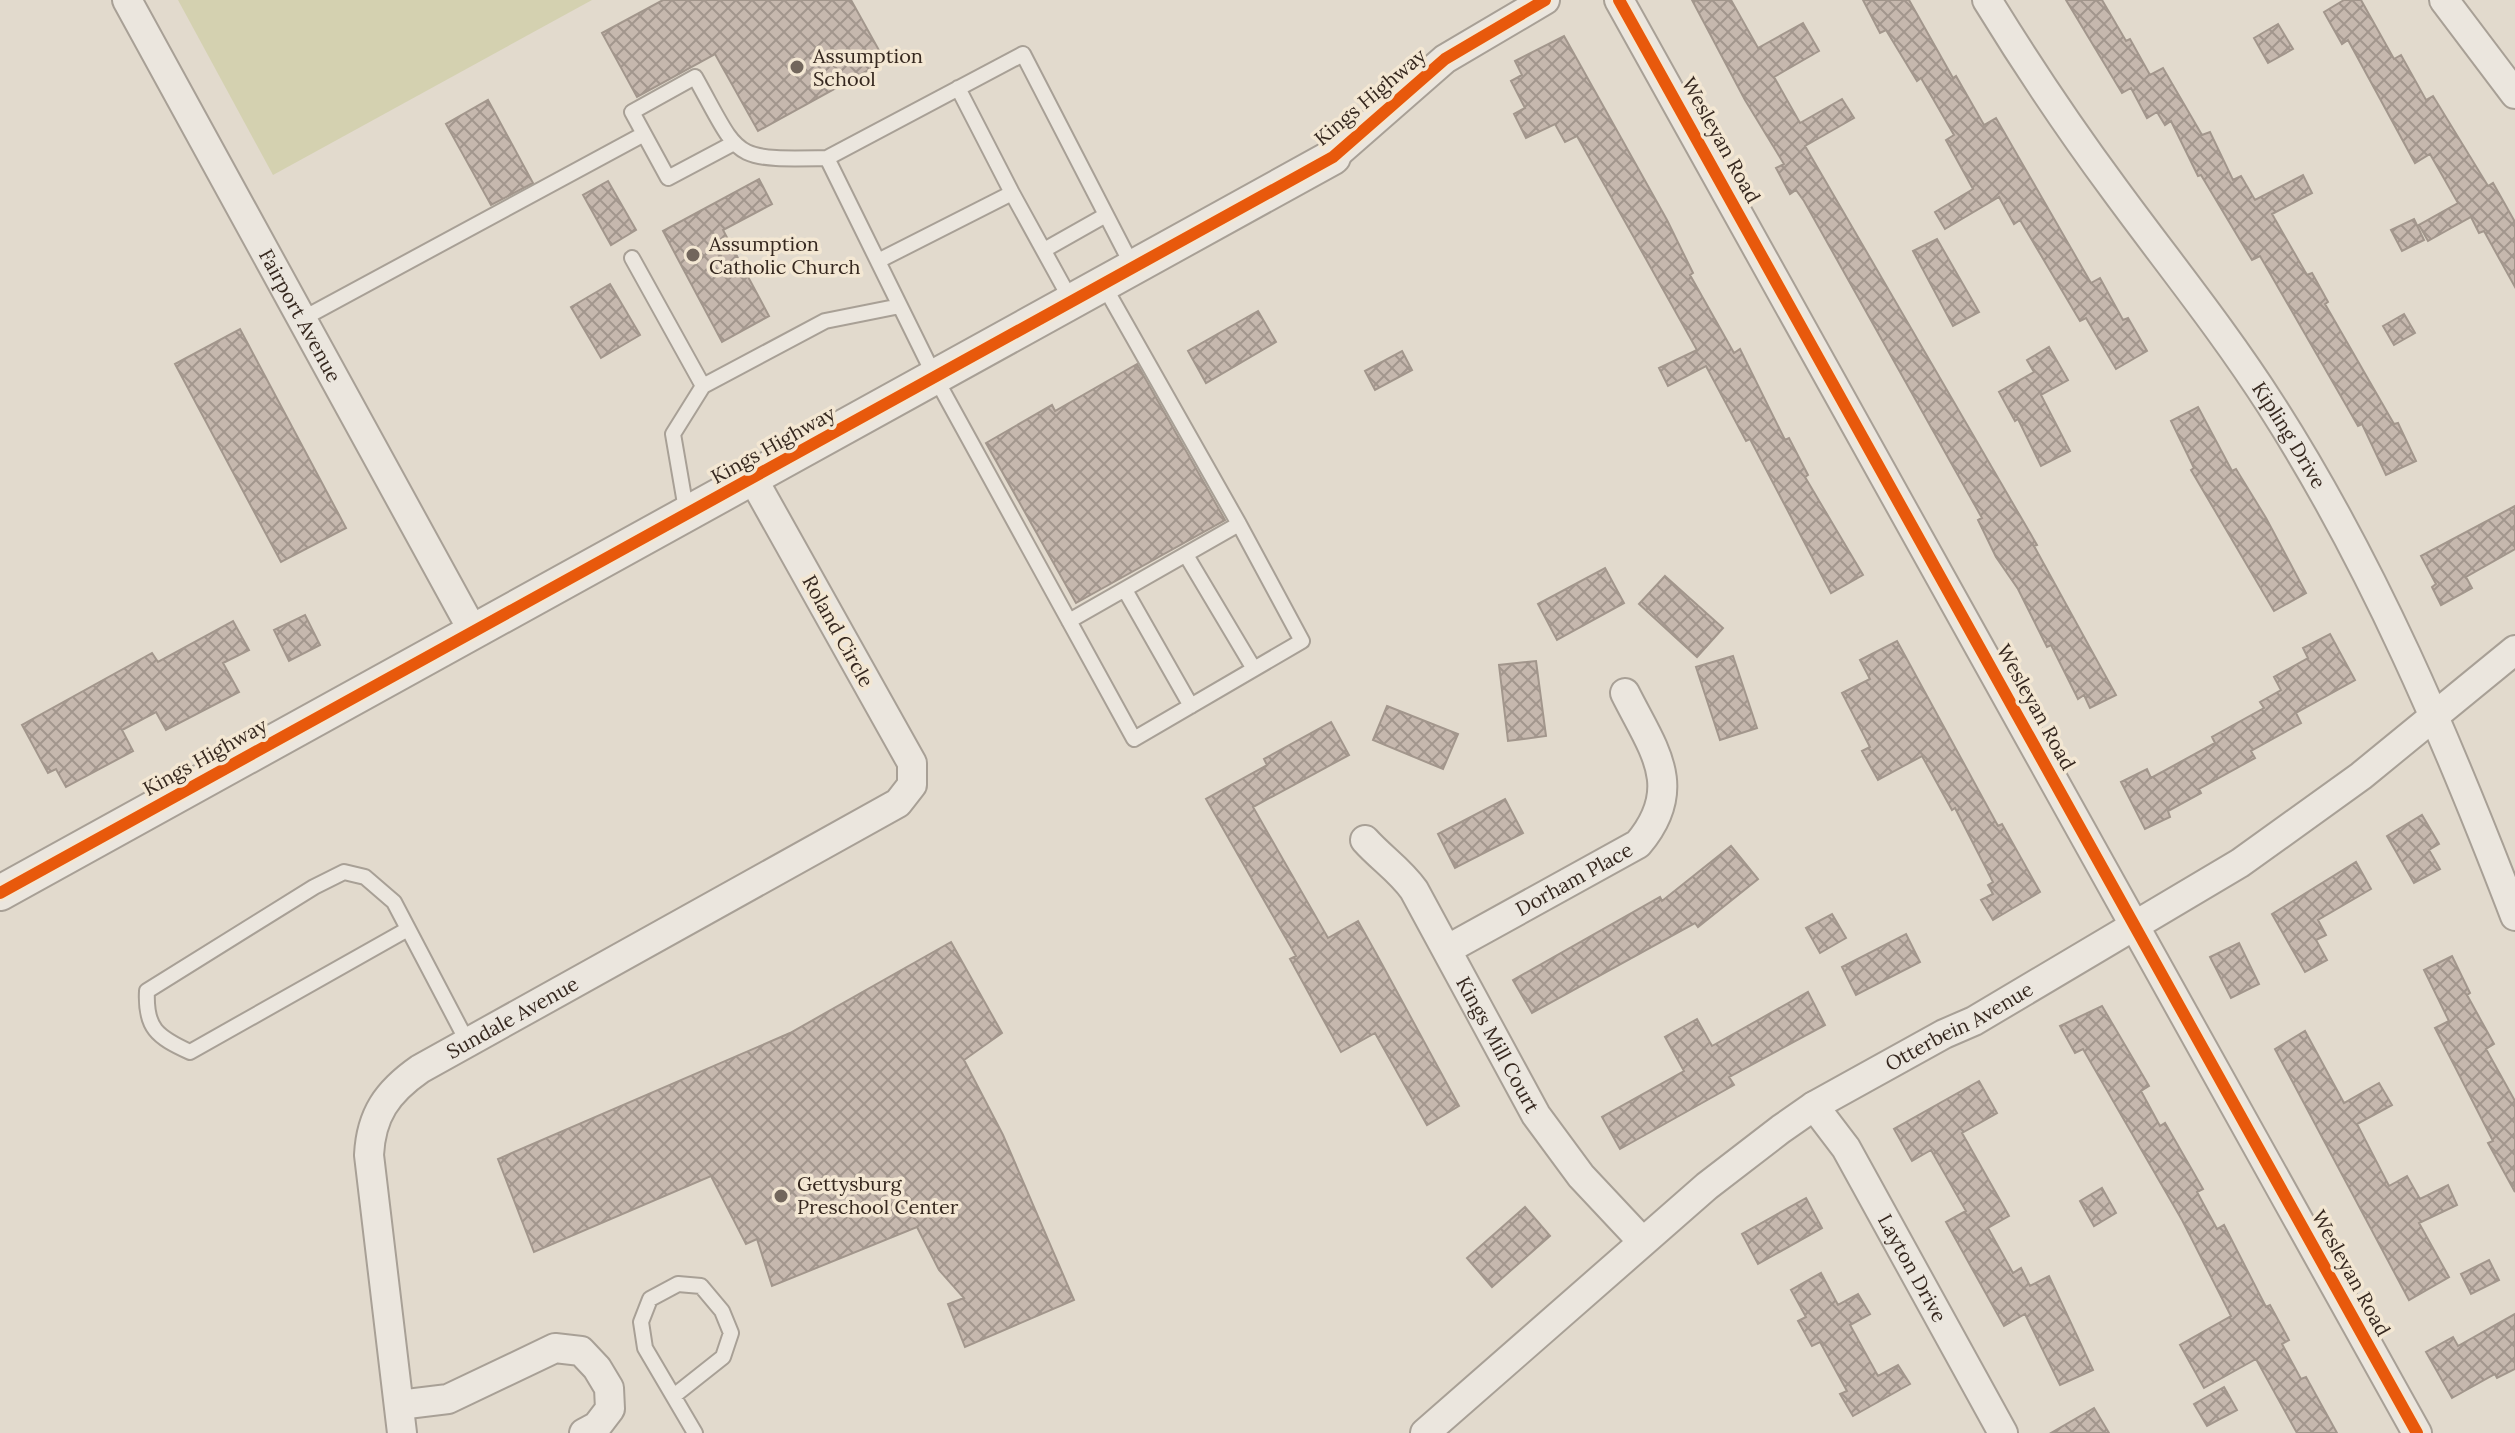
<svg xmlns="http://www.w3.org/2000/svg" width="2515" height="1433" font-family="Lora,serif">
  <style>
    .green { fill: #d4d1b0 }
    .building { fill: url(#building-cross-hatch); stroke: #a2968c; stroke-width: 2 }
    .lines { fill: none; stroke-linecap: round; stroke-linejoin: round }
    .service-casing { stroke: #a8a096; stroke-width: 18 }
    .minor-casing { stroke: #a8a096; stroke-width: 32 }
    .tertiary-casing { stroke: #a8a096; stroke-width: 38 }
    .service { stroke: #ebe6de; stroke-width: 14 }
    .minor { stroke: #ebe6de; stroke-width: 28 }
    .tertiary { stroke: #ebe6de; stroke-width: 34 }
    .cycleway-casing { stroke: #f3e7d3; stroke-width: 17 }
    .cycleway { stroke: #e8590c; stroke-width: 12 }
    .poi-dot { fill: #72665c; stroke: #f3e7d3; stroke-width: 3 }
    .labels { text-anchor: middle; stroke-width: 7; stroke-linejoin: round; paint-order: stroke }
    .poi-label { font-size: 20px; fill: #36281f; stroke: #f3e7d3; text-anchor: start }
    .street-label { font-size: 20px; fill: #36281f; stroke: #f3e7d3 }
  </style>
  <defs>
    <pattern id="building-cross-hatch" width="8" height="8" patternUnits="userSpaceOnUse" patternTransform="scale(2)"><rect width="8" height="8" fill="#c6b8ae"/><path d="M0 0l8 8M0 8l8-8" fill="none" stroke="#a2968d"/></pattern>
  </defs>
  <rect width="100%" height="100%" fill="#e2dacd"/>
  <path class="green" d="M178,0H592L273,175Z"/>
  <path class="building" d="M663,0H851L885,61L758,131L715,54L637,97L602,33Z
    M1692,0H1731L1758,48L1803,23L1819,51L1774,77L1800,123L1842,99L1854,118L1805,146L2037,545L2034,546L2116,695L2090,708L2084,695L2078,699L2051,645L2047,647L2018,589L1996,557L1978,520L1982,518L1804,201L1796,190L1790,194L1776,168L1784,164L1745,100Z
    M1863,0H1909L1953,78L1956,76L1984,125L1996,118L2091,283L2100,278L2123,320L2128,318L2147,351L2116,369L2086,318L2080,321L2020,220L2014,224L1999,197L1945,229L1935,212L1973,189L1946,140L1954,135L1921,78L1917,81L1886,30L1880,33Z
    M2066,0H2102L2126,41L2130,39L2150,75L2163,68L2202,135L2210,132L2233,180L2241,176L2255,200L2303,175L2312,193L2272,214L2307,275L2312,273L2328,302L2325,304L2394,424L2398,423L2416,461L2386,475L2362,424L2358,426L2260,256L2252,260L2201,175L2198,176L2171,121L2165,125L2157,112L2147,118L2131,88L2122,93Z
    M2344,0H2361L2394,59L2401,55L2426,100L2433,96L2488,186L2493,183L2515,222V287L2484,231L2479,233L2471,217L2428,241L2419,225L2458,203L2430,154L2415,163L2348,40L2342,44L2324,12Z
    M2278,24L2293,49L2268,63L2254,38Z
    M1564,36L1667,220L1693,273L1690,275L1734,353L1740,349L1785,440L1789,438L1808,475L1805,477L1863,575L1831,593L1750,439L1746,441L1706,366L1668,386L1659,368L1697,350L1577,136L1565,142L1555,124L1526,138L1514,114L1525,108L1511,81L1522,75L1515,61Z
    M488,100L533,183L491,205L446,124Z
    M759,179L772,204L723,230L769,316L722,342L663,231Z
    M608,181L636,230L611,245L583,195Z
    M2414,219L2424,240L2402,251L2391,230Z
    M1937,239L1979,312L1953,326L1913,251Z
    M610,284L640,335L601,358L571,307Z
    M1258,311L1276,342L1206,383L1188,351Z
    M2404,314L2415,333L2394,345L2383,326Z
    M240,329L346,528L281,562L175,364Z
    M2049,347L2068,380L2041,395L2070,451L2041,466L2018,419L2015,421L1999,392L2034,372L2027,360Z
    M1402,351L1412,370L1375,390L1365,371Z
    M1137,364L1225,520L1076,603L986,443L1052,405L1055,411Z
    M2198,407L2232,471L2236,469L2266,518L2306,593L2274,611L2191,470L2194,468L2171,421Z
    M2515,506V549L2466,577L2472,588L2441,605L2432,587L2436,584L2421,556Z
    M1605,568L1624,603L1557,640L1538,604Z
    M1665,576L1723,628L1697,657L1639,604Z
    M305,615L320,645L289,661L274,630Z
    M233,621L249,650L223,663L239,692L166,730L156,712L122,730L133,751L66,787L56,769L48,773L22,725L152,653L158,662Z
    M2330,634L2355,680L2296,713L2301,723L2251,751L2255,758L2199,789L2201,793L2168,811L2170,817L2145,829L2121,782L2147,769L2151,778L2215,743L2212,737L2264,708L2260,702L2281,690L2274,677L2308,658L2303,648Z
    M1897,641L1998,826L2002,824L2040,892L1993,920L1981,900L1993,894L1988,885L1993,882L1955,808L1952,810L1922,756L1878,780L1862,751L1870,747L1842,693L1870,679L1860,660Z
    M1733,656L1757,728L1720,740L1696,667Z
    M1536,661L1546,736L1508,741L1499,665Z
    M1387,706L1458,734L1443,769L1373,740Z
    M1331,722L1349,755L1253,807L1328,938L1358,921L1377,955L1459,1106L1427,1125L1375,1033L1341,1052L1290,959L1296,956L1206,799L1267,765L1264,759Z
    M1505,799L1523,833L1455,868L1438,834Z
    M2422,815L2439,844L2429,850L2440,869L2414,883L2387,836Z
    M1731,846L1758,879L1698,927L1695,923L1532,1013L1513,980L1660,897L1662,901Z
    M2356,862L2371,889L2318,920L2326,935L2316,940L2327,960L2305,972L2272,914Z
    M1832,914L1846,938L1820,953L1806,928Z
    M1906,934L1920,962L1856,995L1842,967Z
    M951,942L1002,1033L964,1060L1003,1135L1074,1300L965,1347L948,1304L964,1298L939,1270L917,1227L772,1286L757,1239L746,1244L711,1176L534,1252L498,1159L790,1033Z
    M2239,943L2259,984L2231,998L2210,957Z
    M2452,956L2470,993L2467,995L2494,1044L2486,1049L2515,1101V1192L2488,1143L2493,1141L2435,1028L2449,1021L2424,970Z
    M1808,992L1825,1025L1729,1077L1734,1085L1620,1149L1602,1117L1684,1071L1665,1037L1697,1019L1712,1046Z
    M2102,1006L2149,1086L2141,1091L2160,1126L2165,1123L2203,1189L2197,1192L2217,1229L2224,1225L2266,1307L2270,1305L2289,1340L2282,1344L2301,1379L2306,1377L2337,1433H2297L2256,1359L2204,1388L2180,1345L2231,1316L2182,1220L2083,1049L2075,1053L2060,1026Z
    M2305,1031L2344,1103L2379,1083L2392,1105L2357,1124L2389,1186L2407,1176L2420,1199L2448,1185L2457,1205L2419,1223L2449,1277L2409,1300L2275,1049Z
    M1979,1081L1997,1113L1962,1133L2009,1216L1988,1228L2013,1273L2021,1268L2030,1286L2049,1276L2093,1370L2060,1385L2025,1314L2004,1326L1946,1222L1966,1211L1931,1150L1912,1161L1894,1129Z
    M2102,1188L2116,1213L2094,1226L2080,1201Z
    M1806,1198L1822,1228L1758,1264L1742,1234Z
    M1525,1207L1550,1236L1492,1287L1467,1258Z
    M2489,1260L2499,1280L2471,1294L2461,1274Z
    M1821,1273L1838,1305L1858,1294L1870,1314L1850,1325L1878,1376L1898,1365L1910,1384L1853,1416L1840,1394L1847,1391L1820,1342L1812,1346L1798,1321L1806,1317L1791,1290Z
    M2515,1314V1369L2497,1378L2495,1374L2452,1398L2426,1352L2453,1337L2458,1346Z
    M2224,1387L2237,1410L2207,1426L2194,1404Z
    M2094,1408L2109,1433H2051Z"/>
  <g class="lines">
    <g class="service-casing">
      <path id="service" d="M958,88L1012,193
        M732,144L668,178L632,112L695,77C741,159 729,160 827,158
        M1044,250L1106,215
        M632,258L703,386
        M878,261L1012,193L1072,302
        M1134,269L1023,54L827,158L935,377L1134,739L1302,641L1239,524
        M302,319L644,134
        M687,515L673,434L703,386L825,321L900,306
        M1186,555L1254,669
        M1125,590L1191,706
        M1069,621L1239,524L1103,284
        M408,929L190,1052C157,1037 145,1028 147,991L314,887L344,872L365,877L394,902L468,1043
        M675,1395L723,1357L731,1333L722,1311L701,1286L678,1284L650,1299L641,1322L645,1348L695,1433"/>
    </g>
    <g class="minor-casing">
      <g id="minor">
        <path id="s1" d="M127,0L473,631"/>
        <path d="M1619,0L2417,1433"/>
        <path id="s2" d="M1987,0C2027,65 2069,128 2115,190C2167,261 2223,330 2271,405C2373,564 2447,739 2515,916"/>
        <path d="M2444,0L2515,94"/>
        <path d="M1333,157L1445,59L1545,0"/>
        <path id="s3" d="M1365,840C1381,858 1400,870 1414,890L1536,1115L1581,1176L1642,1241"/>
        <path id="s4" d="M1448,949L1638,844C1686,787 1653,749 1625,693"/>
        <path id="s5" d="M1814,1106L1846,1148L2003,1433"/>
        <path d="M399,1405L448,1399L555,1348L581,1351L597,1368L609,1388L610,1409L597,1426L584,1433"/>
        <path id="s6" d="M402,1433L369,1155C371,1115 387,1092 420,1069L898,803L912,785V763L753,479"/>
        <path id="s7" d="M1425,1433L1707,1186L1781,1129L1814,1106L1944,1034L1974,1021L2240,863L2361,776L2515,650"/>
      </g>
    </g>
    <g class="tertiary-casing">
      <path id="tertiary" d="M0,893L1333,157"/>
    </g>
    <use href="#service" class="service"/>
    <use href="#minor" class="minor"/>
    <use href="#tertiary" class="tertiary"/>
    <g class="cycleway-casing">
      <path id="cycleway" d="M1619,0L2417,1433
        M0,893L1333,157L1445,59L1545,0"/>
    </g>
    <use href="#cycleway" class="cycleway"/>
  </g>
  <g class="poi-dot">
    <circle cx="797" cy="67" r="8"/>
    <circle cx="693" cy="255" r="8"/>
    <circle cx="781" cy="1196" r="8"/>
  </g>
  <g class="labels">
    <g class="poi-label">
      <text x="813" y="63">Assumption<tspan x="813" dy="23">School</tspan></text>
      <text x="709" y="251">Assumption<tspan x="709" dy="23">Catholic Church</tspan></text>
      <text x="797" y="1191">Gettysburg<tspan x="797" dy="23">Preschool Center</tspan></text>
    </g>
    <g class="street-label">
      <text transform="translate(1370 97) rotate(-40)" y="7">Kings Highway</text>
      <text transform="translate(1721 140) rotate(61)" y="7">Wesleyan Road</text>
      <text dy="7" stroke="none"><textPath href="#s1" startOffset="360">Fairport Avenue</textPath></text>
      <text dy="7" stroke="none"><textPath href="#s2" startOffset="530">Kipling Drive</textPath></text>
      <text transform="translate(773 445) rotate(-29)" y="7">Kings Highway</text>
      <text transform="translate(838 631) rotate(61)" y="7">Roland Circle</text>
      <text transform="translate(2036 707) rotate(61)" y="7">Wesleyan Road</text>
      <text transform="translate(205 757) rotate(-29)" y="7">Kings Highway</text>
      <text dy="7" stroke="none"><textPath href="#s4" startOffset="144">Dorham Place</textPath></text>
      <text dy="7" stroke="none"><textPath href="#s6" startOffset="490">Sundale Avenue</textPath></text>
      <text dy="7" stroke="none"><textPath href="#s7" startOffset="674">Otterbein Avenue</textPath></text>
      <text dy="7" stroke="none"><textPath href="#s3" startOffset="246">Kings Mill Court</textPath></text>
      <text dy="7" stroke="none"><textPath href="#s5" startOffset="190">Layton Drive</textPath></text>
      <text transform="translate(2351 1273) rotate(61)" y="7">Wesleyan Road</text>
    </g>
  </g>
</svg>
